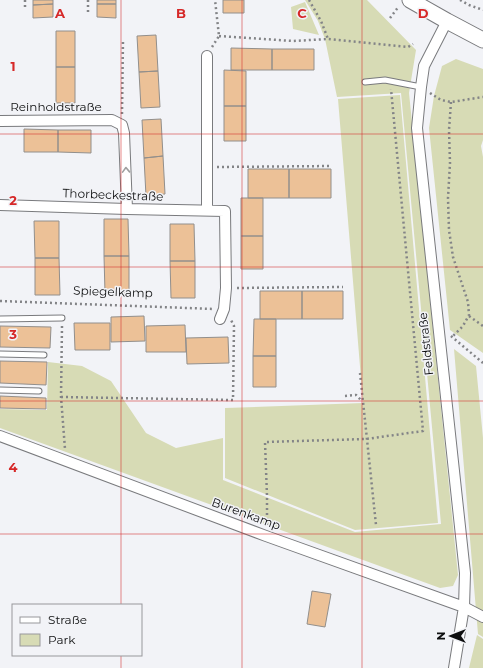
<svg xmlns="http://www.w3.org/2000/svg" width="483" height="668" font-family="Montserrat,sans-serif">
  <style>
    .green { fill: #d7dbb5 }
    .building { fill: #ecc197; stroke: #928f8c }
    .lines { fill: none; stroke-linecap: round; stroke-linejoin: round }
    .lane-casing { stroke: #797a7d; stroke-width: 7 }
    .street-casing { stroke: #797a7d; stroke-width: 12 }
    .secondary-casing { stroke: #797a7d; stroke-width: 17 }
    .path { stroke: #838487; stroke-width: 2.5; stroke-dasharray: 2 3; stroke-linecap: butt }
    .lane { stroke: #fff; stroke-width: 5 }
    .street { stroke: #fff; stroke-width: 10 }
    .secondary { stroke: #fff; stroke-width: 15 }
    .oneway { stroke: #9f9f9f }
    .grid { fill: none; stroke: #d62828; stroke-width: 1; stroke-opacity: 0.55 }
    .labels { text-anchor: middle; stroke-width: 3; stroke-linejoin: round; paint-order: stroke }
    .street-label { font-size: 12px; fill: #0e0f10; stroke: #f2f3f7 }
    .grid-label { font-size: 13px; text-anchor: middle; font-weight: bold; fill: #d62828; stroke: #f2f3f7; stroke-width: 3; stroke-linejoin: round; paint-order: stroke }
  </style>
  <rect width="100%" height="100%" fill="#f2f3f7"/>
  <path class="green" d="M305,0H367L416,50L409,93L458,575L453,586L440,588L0,428V409L47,410L48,362L82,366L111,381L146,433L176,448L223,438V480L355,532L441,524L401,93L337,97L325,39L318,21Z
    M305,2L319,35L293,29L291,7Z
    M456,59L483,69V140L481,146L483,157V353L450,330L429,128L434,96L442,66Z
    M400,95L438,523L355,530L225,478V408L363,403L338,99Z
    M454,349L476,366L483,438V637L478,634Z
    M477,635L483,639V668H469Z"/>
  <path class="building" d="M33,0H53V4L33,5Z
    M97,0H116V4H97Z
    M223,0H244V13H223Z
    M53,4V17L33,18V5Z
    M97,4H116V18L97,17Z
    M56,31H75V67H56Z
    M156,35L158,71L139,72L137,36Z
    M231,48L272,49V70H231Z
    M272,49H314V70H272Z
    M56,67H75V103H56Z
    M224,70L246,71V106H224Z
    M158,71L160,107L141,108L139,72Z
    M224,106H246V141H224Z
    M161,119L163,156L144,158L142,120Z
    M24,129L58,130V152H24Z
    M58,130H91V153L58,152Z
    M163,156L165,194L146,196L144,158Z
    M248,169H289V198H248Z
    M289,169H331V198H289Z
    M241,198H263V236H241Z
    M104,219H128L129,256H104Z
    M34,221H59V258H35Z
    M170,224H194L195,261H170Z
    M241,236H263V269H241Z
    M104,256H129V293H105Z
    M35,258H59L60,295H35Z
    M170,261H195V298H171Z
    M260,291H302V319H260Z
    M302,291H343V319H302Z
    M144,316L145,341L111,342V317Z
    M254,319H276V356H253Z
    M74,323H110V350H75Z
    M185,325L186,352H146V326Z
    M0,326L51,327L50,348L0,347Z
    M228,337L229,363L187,364L186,338Z
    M253,356H276V387H253Z
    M0,361L47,362L46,385L0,383Z
    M0,396L46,398V409L0,408Z
    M312,591L331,594L325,627L307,624Z"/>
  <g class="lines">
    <g class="lane-casing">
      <path id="lane" d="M365,82L385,80L421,87
        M0,319L62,318
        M0,354L44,355
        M0,390L39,391"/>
    </g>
    <g class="street-casing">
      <path id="street" d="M447,21L424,66L421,87L417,128L465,573L464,607L454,668
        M207,56V210
        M0,121L112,120L122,125L124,133L127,209
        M0,205L127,209L225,211L226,288L224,309L220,319
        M0,436L266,536L464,607L483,617"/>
    </g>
    <g class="secondary-casing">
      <path id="secondary" d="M410,0L447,21L483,40"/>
    </g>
    <path class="path" d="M25,0V10
      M88,0V13
      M309,0L321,21L328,39
      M460,0L469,5L483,10
      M390,18L399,6
      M219,36L293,41L328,39L408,47L413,44
      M212,47L219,36L215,0
      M430,93L441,100L451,102L483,97
      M451,102L449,130L450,163L448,198L449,230L453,257L468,302L469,315L463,326L452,337
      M122,114L123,39
      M217,167L332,166
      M237,288L343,287
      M0,301L214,309
      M469,316L483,326
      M62,326L61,397L65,449
      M451,336L483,363
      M360,373L376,525
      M345,396L356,395L362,401
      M61,397L233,400L234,326L231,320
      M267,525V496L265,442L366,439L423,431L391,89"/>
    <use href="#lane" class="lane"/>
    <use href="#street" class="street"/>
    <use href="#secondary" class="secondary"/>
  </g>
  <defs><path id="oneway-chevron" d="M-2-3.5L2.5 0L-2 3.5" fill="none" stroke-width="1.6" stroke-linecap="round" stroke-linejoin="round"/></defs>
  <use class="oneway" href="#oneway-chevron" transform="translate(126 170) rotate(-92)"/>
  <path class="grid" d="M121,0V605M242,0V668M362,0V668M0,134H483M0,267H483M0,401H483M0,534H483M121,655V668"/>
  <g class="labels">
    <g class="street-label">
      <text x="56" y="111">Reinholdstraße</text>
      <text transform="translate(113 195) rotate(2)" y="4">Thorbeckestraße</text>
      <text transform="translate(113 292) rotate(2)" y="4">Spiegelkamp</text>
      <text transform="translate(426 344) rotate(-96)" y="4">Feldstraße</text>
      <text transform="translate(246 514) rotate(20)" y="4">Burenkamp</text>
    </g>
  </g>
  <g class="grid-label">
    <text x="60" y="18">A</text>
    <text x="181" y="18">B</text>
    <text x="302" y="18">C</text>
    <text x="423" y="18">D</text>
    <text x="13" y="71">1</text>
    <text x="13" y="205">2</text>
    <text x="13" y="339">3</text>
    <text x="13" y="472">4</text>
  </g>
  <rect x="12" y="604" width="130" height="52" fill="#f2f3f7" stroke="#97989b"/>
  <rect x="20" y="617" width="20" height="6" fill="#ffffff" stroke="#97989b"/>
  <text x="48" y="624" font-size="12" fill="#0e0f10">Straße</text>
  <rect x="20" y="634" width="20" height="12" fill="#d7dbb5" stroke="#97989b"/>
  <text x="48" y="644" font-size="12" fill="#0e0f10">Park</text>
  <g transform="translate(451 636) rotate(270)" stroke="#f2f3f7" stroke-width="3" paint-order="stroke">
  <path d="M0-3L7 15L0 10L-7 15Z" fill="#0e0f10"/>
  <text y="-6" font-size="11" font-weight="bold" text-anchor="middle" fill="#0e0f10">N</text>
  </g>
</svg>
